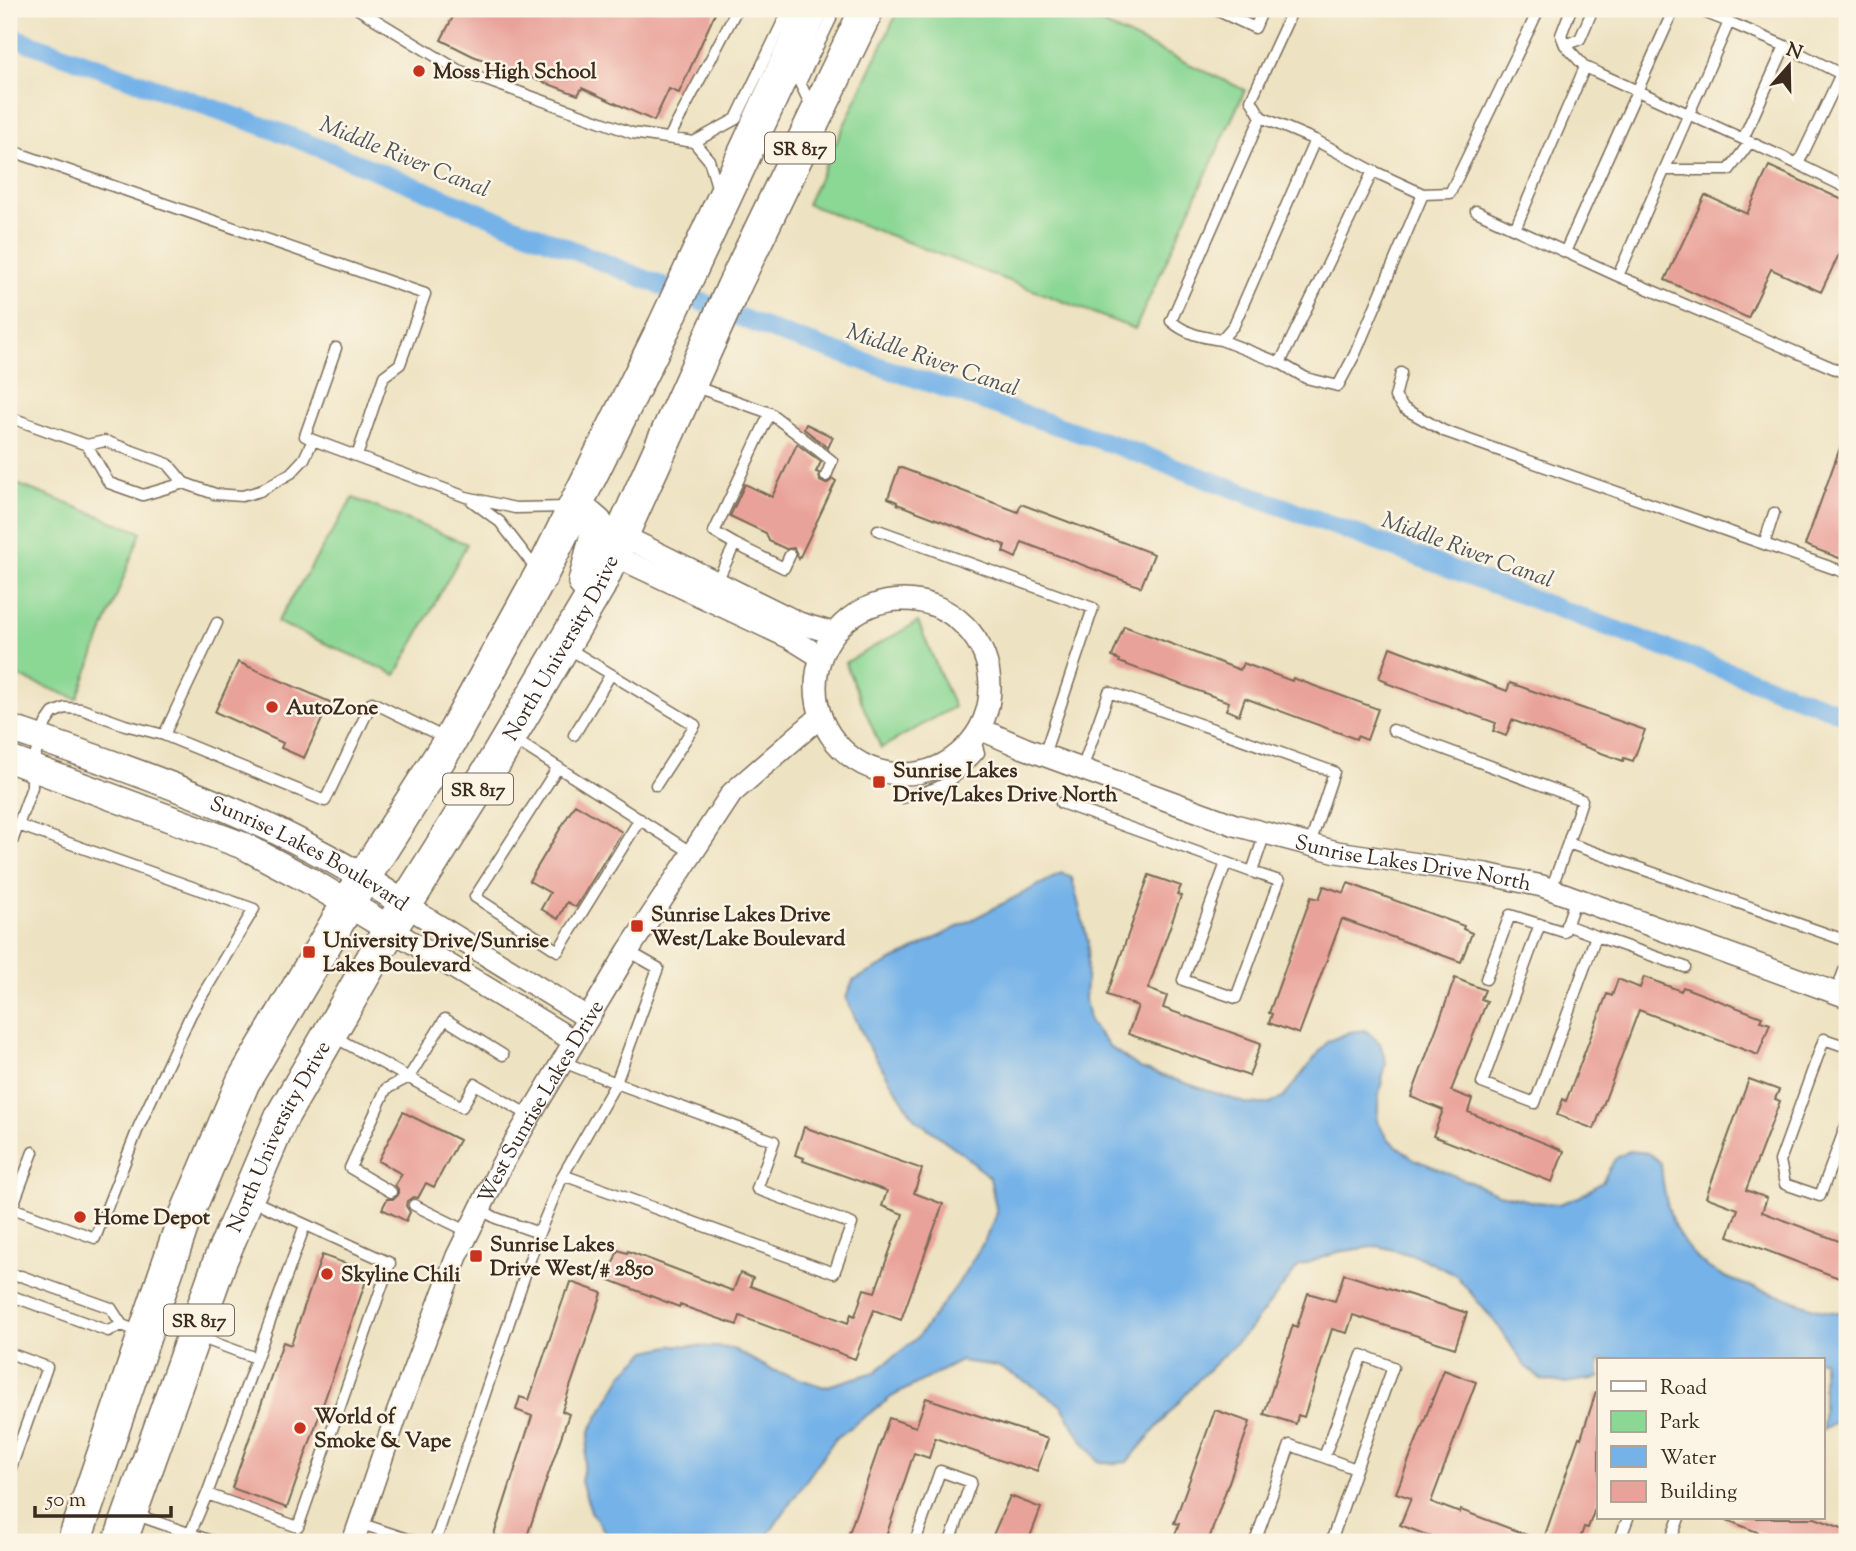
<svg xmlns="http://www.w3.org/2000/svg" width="1856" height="1551" font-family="'Sorts Mill Goudy',serif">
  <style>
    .green { fill: #8bd794; stroke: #638059; stroke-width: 2 }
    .water { fill: #75b2e8; stroke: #586e83; stroke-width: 2 }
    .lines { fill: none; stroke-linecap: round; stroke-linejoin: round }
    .canal { stroke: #75b2e8; stroke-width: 19 }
    .building { fill: #e9a29a }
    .service-casing { stroke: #796a57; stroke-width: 13 }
    .minor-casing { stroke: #796a57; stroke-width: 24 }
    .tertiary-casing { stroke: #796a57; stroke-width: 29 }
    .primary-casing { stroke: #796a57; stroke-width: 36 }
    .service { stroke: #fff; stroke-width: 10 }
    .minor { stroke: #fff; stroke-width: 21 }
    .tertiary { stroke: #fff; stroke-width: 26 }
    .primary { stroke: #fff; stroke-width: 33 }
    .poi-dot { fill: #c8321e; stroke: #fcf5e5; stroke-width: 2.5 }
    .labels { text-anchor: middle; stroke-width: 5; stroke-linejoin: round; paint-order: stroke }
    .shield { fill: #fcf5e5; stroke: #75675a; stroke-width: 2 }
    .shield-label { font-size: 19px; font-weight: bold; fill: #3b2a1e }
    .poi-label { font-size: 21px; font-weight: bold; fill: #3b2a1e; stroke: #fcf5e5; text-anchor: start }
    .street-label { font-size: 21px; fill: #3b2a1e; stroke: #fcf5e5 }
    .water-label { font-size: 23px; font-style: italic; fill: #4c535b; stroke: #fcf5e5 }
  </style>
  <rect width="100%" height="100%" fill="#fcf5e5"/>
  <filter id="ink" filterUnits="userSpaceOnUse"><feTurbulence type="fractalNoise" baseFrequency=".0143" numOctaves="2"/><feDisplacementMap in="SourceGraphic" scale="14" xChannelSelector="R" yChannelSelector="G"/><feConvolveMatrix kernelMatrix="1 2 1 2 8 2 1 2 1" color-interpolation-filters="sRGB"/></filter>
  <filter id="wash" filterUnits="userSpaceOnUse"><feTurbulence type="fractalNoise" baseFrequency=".00686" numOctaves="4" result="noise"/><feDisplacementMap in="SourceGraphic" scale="28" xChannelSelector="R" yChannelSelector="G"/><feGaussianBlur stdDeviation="1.57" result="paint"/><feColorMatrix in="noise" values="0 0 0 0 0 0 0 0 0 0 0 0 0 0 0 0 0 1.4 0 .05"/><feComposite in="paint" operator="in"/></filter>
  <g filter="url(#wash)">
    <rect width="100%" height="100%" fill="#ede2c1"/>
    <path class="green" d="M899,9H1071L1245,90L1135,329L807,204Z
      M9,481L141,532L77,699L9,673Z
      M353,498L467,544L396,675L277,622Z
      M918,622L954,707L881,748L845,663Z"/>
    <path class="water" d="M1062,873L1072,878L1088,942L1085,1000L1090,1023L1110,1047L1140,1068L1248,1104H1267L1283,1098L1328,1041L1350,1032L1365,1030L1380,1043L1386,1063L1379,1094L1377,1121L1388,1139L1414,1159L1499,1194L1535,1202L1559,1204L1579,1197L1602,1182L1615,1159L1629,1151L1648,1153L1661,1163C1664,1210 1677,1254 1723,1276C1742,1285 1764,1290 1784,1297C1804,1304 1827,1316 1847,1311V1416L1823,1430V1360H1599V1378L1564,1383L1542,1380L1525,1366L1499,1327L1456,1275L1419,1257L1379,1246L1338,1252L1299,1266L1248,1331L1199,1379L1127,1462L1112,1464L1098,1461L1078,1434L1062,1406L1030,1384L997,1366L960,1361L893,1396L835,1439L763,1542H613L592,1514L581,1482L590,1431L624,1373L647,1351L675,1345L731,1348L772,1370L824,1387L875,1372L917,1338L957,1285L985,1240L997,1213L990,1178L962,1153L915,1119L868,1046L846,998L853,981Z"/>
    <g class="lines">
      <path class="canal" d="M9,36L285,134L774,331L1115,445L1847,715"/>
    </g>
    <g id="blocks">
      <path class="building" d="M457,9H717L679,93L669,89L654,121L582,88L578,95L473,56L441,40Z
        M1769,166L1847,202V255L1840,252L1821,292L1771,269L1748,318L1665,280L1705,195L1747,214Z
        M806,424L833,437L828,448L804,429Z
        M1845,434L1847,435V561L1805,545Z
        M797,444L821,462L816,472L819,473L820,481L826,484L833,479L836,481L799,559L794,548L786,549L769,541L766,533L730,516L745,484L772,497Z
        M899,467L1018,512L1021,504L1154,554L1141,587L1022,542L1016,558L1003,552L1005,545L897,504V502L888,498Z
        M1124,626L1240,670L1243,663L1292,681L1293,678L1378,709L1367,740L1357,736L1356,739L1245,698L1239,715L1226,710L1229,702L1119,662L1120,660L1112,657Z
        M1390,647L1507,691L1510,683L1645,730L1633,761L1624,758L1623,761L1512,720L1506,736L1493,731L1496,723L1386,683L1387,681L1379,678Z
        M238,662L330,702L304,758L281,748L283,743L215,712Z
        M575,804L622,832L576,907L567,902L558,919L541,909L550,893L529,881Z
        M1149,875L1181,886L1177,895L1181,896L1148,989L1167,996L1163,1008L1261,1043L1249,1076L1128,1034L1138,1006L1107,995Z
        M1348,883L1464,926L1463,929L1472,933L1461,962L1342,919L1299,1034L1269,1023L1272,1014L1269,1013L1311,897L1319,899L1324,886L1344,893Z
        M1644,977L1681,991L1683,987L1762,1017L1760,1021L1770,1024L1758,1055L1639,1010L1594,1129L1557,1115L1563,1099L1566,1101L1607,994L1612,996L1618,979L1640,988Z
        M1455,978L1485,990L1481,999L1487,1001L1451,1091L1472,1099L1468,1112L1564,1151L1552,1182L1433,1136L1443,1110L1411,1097Z
        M1749,1079L1779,1090L1775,1099L1780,1101L1746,1190L1767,1198L1762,1212L1847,1244V1281L1728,1236L1738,1209L1706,1197Z
        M403,1112L459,1140L434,1187L426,1183L418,1198L413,1197L407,1201L406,1206L410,1212L406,1221L382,1209L387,1199H394L398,1195V1189L395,1185L402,1174L378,1161Z
        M804,1127L922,1169L914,1193L943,1204L901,1320L874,1310L855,1359L740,1316L737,1325L680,1305L679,1307L607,1279L618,1250L627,1253L628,1251L733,1291L740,1273L753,1278L750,1286L848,1323L851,1314L855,1316L864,1289L875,1292L903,1214L882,1206L887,1191L803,1161L804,1158L795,1155Z
        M322,1255L369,1272L287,1508L232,1488L283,1342L291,1345Z
        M1344,1274L1467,1313L1455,1348L1353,1315L1347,1333L1332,1329L1304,1417L1298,1415L1296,1424L1264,1414L1293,1325L1297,1327L1308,1293L1335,1301Z
        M571,1282L602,1293L562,1411L569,1414L525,1542H515L494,1535L532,1416L516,1410L520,1397L529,1400L566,1291H568Z
        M1444,1370L1476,1382L1431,1502L1460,1513L1461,1510L1543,1541L1579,1437L1581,1438L1596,1392L1599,1393V1498L1588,1528L1584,1527L1579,1542H1446L1400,1525L1411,1498L1396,1493Z
        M926,1398L1048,1439L1037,1471L1027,1467L1026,1469L935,1438L929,1458L914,1453L884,1542H846L889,1418L916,1427Z
        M1215,1410L1250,1422L1208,1542H1172L1179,1524L1174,1523Z
        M1010,1496L1041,1508L1028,1542H990Z
        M1722,1518H1815L1847,1530V1542H1782Z"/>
    </g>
  </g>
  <g filter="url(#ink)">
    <use href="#blocks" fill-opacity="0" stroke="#796a57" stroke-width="2"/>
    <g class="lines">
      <g class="service-casing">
        <path id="service" d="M358,9L458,70L632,133L694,142
          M1214,9L1255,28L1263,9
          M1571,9L1561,35L1565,45L1585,67L1515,229L1618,276L1729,22L1696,9
          M1729,22L1785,46
          M1565,45L1580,39L1593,9
          M1585,67L1743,139L1785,46L1841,74L1798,164L1743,139
          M812,108L800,83L831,19L829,9
          M1261,117L1171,321C1186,334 1201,337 1221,340L1234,325L1315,140L1261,117L1251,100L1293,9
          M669,138L737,9
          M1315,140L1373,171L1280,363L1306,378L1338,386L1355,354L1423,194L1373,171
          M9,150L425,294L400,364L384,376L357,456
          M1798,164L1843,186L1847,179
          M1664,170H1729L1750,142
          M718,190L709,160L694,142L736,119L789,9
          M1423,194L1450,193L1539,9
          M1476,211L1515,229
          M1565,252L1674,9
          M1618,276L1847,374
          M1221,340L1280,363
          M1401,373L1395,397L1403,408L1444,431L1764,544L1774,513
          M693,386L770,413L832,461L826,476
          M9,417L87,445L105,441L168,464L184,483L215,494L242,496L260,491L291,473L304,459L313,440L466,497L515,508L570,507
          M313,440L305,436L336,348
          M87,445L109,483L143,495L184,483
          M472,501L500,522L537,570
          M878,530L1093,608L1044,755
          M735,544L784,568L790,555
          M1764,544L1847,573
          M716,583L735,544L714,532L770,413
          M217,623L164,735L325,801L372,702L447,739
          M566,647L695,725L656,785
          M1393,730L1582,800L1568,843
          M574,735L611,674
          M512,738L692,853
          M558,767L475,897L558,951L640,819
          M1082,769L1109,692L1334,772L1310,844
          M893,773L902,798C943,787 951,785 979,753L974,737
          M1061,803L1252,872L1265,833
          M9,850L32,787V767L40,739L46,723L53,713L65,708L81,709L125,725L164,735
          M1226,863L1183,980L1236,998L1279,881L1252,872
          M1551,889L1568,843L1847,941
          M1540,924L1482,1083L1535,1103L1596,936L1566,925
          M1596,936L1685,967
          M1486,979L1510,915L1564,932L1576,898
          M1836,992L1847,963
          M331,1035L462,1107L475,1084L530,1116
          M1847,1047L1824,1039L1780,1161L1785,1184L1820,1196L1847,1123
          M563,1058L571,1065L616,1083L658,968L628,951
          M391,1192L350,1168L386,1089L409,1077L445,1019L503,1055
          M414,1205L469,1232
          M9,1207L12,1208L33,1152
          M480,1209L496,1218L539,1233L563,1175L616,1083L774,1141L757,1189L852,1224L834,1273L563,1175
          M9,1218L12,1208L95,1238L139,1126L191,1014L254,909L18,825
          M9,1276H21L111,1308L122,1325L140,1332
          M9,1295L108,1331L122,1325
          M196,1336L256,1358
          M9,1353L47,1367L9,1473
          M1324,1457L1362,1355L1393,1367L1356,1469
          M207,1494L305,1225
          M134,1514L214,1542
          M359,1523L416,1542
          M190,1534L207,1494L298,1527L390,1263L249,1199
          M435,1542L539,1233
          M915,1542L940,1471L971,1482L950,1542
          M1255,1542L1290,1445L1356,1469L1331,1542
          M1619,1542L1628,1518
          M1670,1542L1679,1518"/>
      </g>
      <g class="minor-casing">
        <g id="minor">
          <path d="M623,536L799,623L833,633"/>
          <path d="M613,555L792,639L821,657"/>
          <circle cx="903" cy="687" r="87"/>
          <path id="s1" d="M980,729L1024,748L1235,825L1337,852L1486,874L1542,886L1847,997"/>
          <path d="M405,905L588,1018"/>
          <path d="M390,929L574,1041"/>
          <path id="s2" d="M353,1542L398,1411L457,1256L501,1166L530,1116L628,951L732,793L821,716"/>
        </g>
      </g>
      <g class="tertiary-casing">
        <g id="tertiary">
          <path id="s3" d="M9,728C146,775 285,821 405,905"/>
          <path d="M9,759L244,846L310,881L390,929"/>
        </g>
      </g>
      <g class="primary-casing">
        <g id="primary">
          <path d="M576,507L596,524V538L585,582"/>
          <path d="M74,1542L182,1225L243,1082L364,877L450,741L541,575L664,327L812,9"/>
          <path id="s4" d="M120,1542L220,1261L281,1118L390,929L491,768L599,585L733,288L867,9"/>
        </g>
      </g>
      <use href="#service" class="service"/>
      <use href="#minor" class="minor"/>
      <use href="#tertiary" class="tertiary"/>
      <use href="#primary" class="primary"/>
    </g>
  </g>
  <g class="poi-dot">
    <circle cx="419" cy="71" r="7"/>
    <circle cx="272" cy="707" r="7"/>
    <rect x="872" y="775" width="14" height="14" rx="3.5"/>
    <rect x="630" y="919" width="14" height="14" rx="3.5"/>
    <rect x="302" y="945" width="14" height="14" rx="3.5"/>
    <circle cx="80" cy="1217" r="7"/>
    <rect x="469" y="1249" width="14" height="14" rx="3.5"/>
    <circle cx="327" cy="1274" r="7"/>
    <circle cx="300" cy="1428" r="7"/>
  </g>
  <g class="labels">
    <g class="shield">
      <rect x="765" y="132.5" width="70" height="31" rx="5"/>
      <rect x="443" y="773.5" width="70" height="31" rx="5"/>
      <rect x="164" y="1304.5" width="70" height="31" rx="5"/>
    </g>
    <g class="shield-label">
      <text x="800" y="155">SR 817</text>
      <text x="478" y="796">SR 817</text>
      <text x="199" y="1327">SR 817</text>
    </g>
    <g class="poi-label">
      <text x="433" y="78">Moss High School</text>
      <text x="286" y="714">AutoZone</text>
      <text x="893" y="777">Sunrise Lakes<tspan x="893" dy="24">Drive/Lakes Drive North</tspan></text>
      <text x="651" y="921">Sunrise Lakes Drive<tspan x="651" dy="24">West/Lake Boulevard</tspan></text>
      <text x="323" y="947">University Drive/Sunrise<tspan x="323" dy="24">Lakes Boulevard</tspan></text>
      <text x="94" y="1224">Home Depot</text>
      <text x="490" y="1251">Sunrise Lakes<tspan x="490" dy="24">Drive West/# 2850</tspan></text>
      <text x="341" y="1281">Skyline Chili</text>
      <text x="314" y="1423">World of<tspan x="314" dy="24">Smoke &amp; Vape</tspan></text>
    </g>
    <g class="street-label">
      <text dy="7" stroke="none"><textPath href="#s4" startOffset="1001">North University Drive</textPath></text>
      <text dy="7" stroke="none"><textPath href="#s3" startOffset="326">Sunrise Lakes Boulevard</textPath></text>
      <text dy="7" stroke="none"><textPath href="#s1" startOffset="455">Sunrise Lakes Drive North</textPath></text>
      <text dy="7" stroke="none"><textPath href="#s2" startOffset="480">West Sunrise Lakes Drive</textPath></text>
      <text dy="7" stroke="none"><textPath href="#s4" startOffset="436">North University Drive</textPath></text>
    </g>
    <g class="water-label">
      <text transform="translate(405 156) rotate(22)" y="8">Middle River Canal</text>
      <text transform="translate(933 359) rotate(19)" y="8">Middle River Canal</text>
      <text transform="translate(1468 549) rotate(20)" y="8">Middle River Canal</text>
    </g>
  </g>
  <rect width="1856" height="1551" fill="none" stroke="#fcf5e5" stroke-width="35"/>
  <rect x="1597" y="1358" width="228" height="161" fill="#fcf5e5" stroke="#afa495" stroke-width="2"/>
  <rect x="1611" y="1381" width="35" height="10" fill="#ffffff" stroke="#afa495" stroke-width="2"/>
  <text x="1660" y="1394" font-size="21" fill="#3b2a1e">Road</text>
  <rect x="1611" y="1411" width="35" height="21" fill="#8bd794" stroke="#afa495" stroke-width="2"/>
  <text x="1660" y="1428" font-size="21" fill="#3b2a1e">Park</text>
  <rect x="1611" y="1446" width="35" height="21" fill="#75b2e8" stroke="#afa495" stroke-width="2"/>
  <text x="1660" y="1464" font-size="21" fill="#3b2a1e">Water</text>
  <rect x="1611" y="1481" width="35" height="21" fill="#e9a29a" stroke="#afa495" stroke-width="2"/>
  <text x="1660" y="1498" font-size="21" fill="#3b2a1e">Building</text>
  <g transform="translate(1789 66) rotate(20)" stroke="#fcf5e5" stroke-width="5" paint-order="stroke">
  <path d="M0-5L12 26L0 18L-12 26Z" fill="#3b2a1e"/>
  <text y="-10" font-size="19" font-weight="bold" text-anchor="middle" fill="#3b2a1e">N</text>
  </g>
  <path d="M35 1506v10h136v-10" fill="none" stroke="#3b2a1e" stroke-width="3.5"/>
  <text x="46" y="1506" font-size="21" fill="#3b2a1e" stroke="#fcf5e5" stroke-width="5" paint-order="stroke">50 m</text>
</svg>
